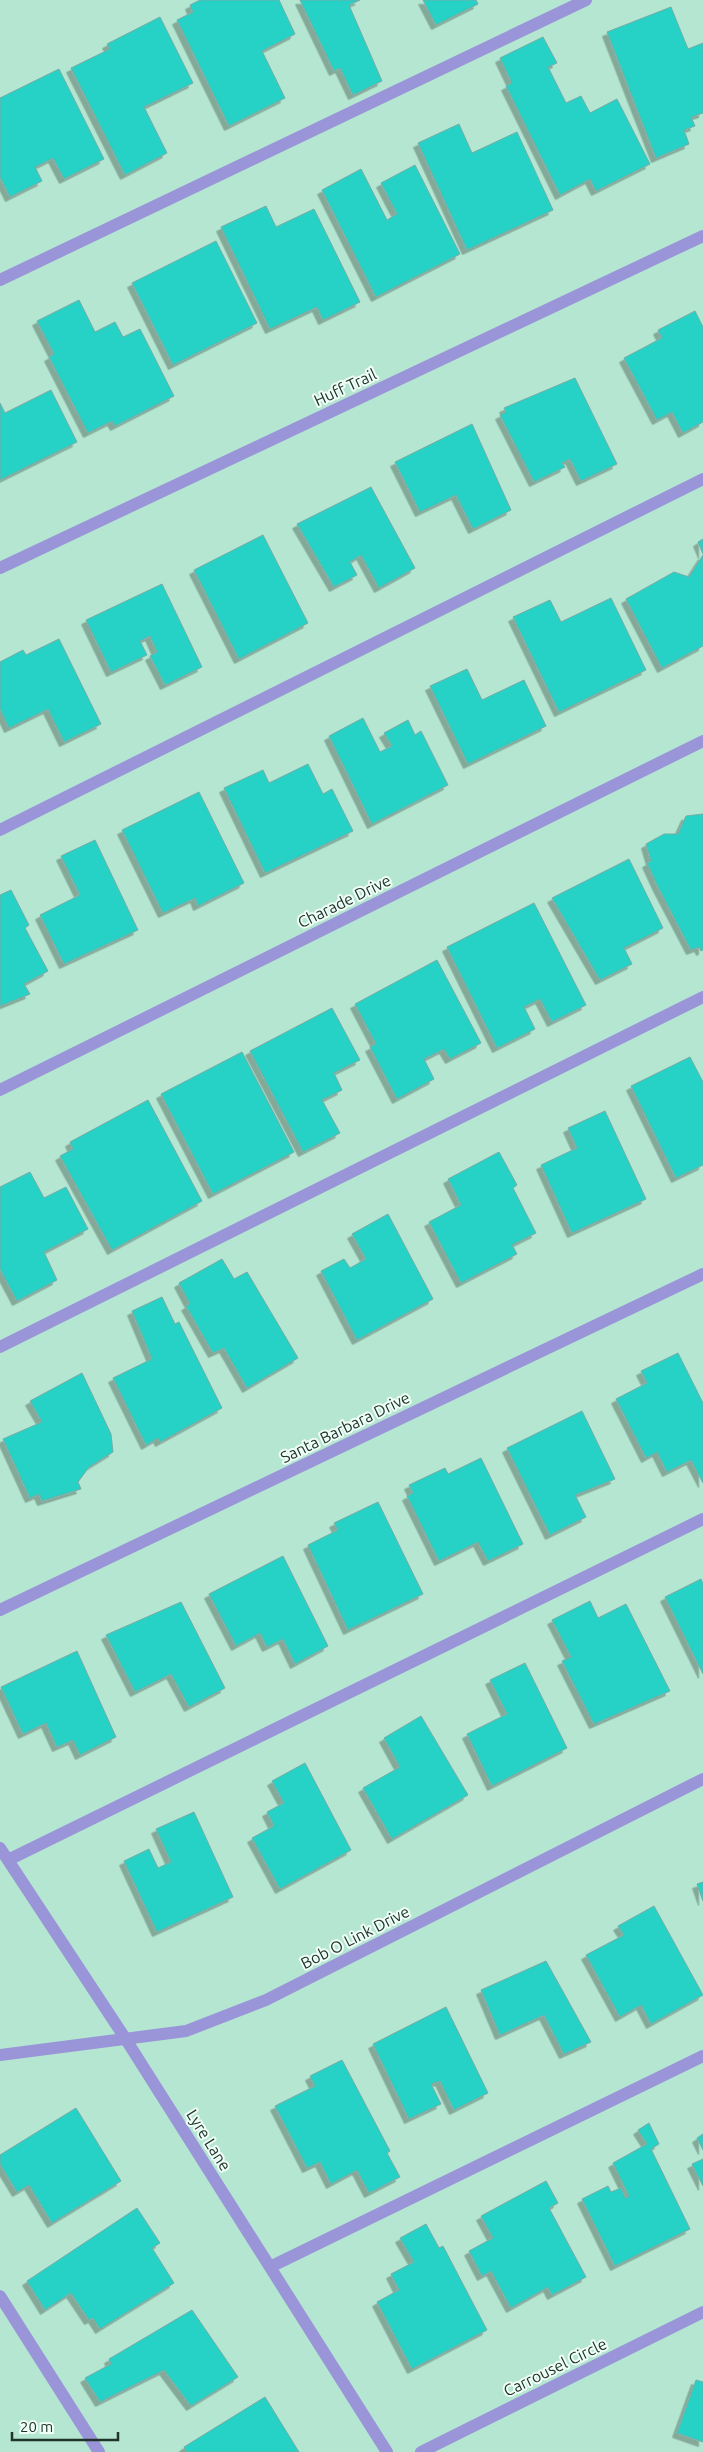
<svg xmlns="http://www.w3.org/2000/svg" width="703" height="2452" font-family="Ubuntu,sans-serif">
  <style>
    .building { fill: #27d1c5; stroke: #74aca6; filter: url(#shadow) }
    .lines { fill: none; stroke-linecap: round; stroke-linejoin: round }
    .minor { stroke: #9a94d9; stroke-width: 12 }
    .labels { text-anchor: middle; stroke-width: 4; stroke-linejoin: round; paint-order: stroke }
    .street-label { font-size: 16px; fill: #20342c; stroke: #f0fef8 }
  </style>
  <defs>
    <filter id="shadow"><feDropShadow dx="-4.5" dy="4.5" stdDeviation="0" flood-color="#0004"/></filter>
  </defs>
  <rect width="100%" height="100%" fill="#b4e6d1"/>
  <path class="building" d="M200,0H279L295,34L262,51L285,98L229,126L177,20L193,12L190,5Z
    M300,0H360L349,5L382,81L353,95L340,68L334,71Z
    M423,0H476L478,4L436,25Z
    M671,7L688,49L703,43V113L691,117L695,126L684,130L689,144L656,158L607,32Z
    M160,17L193,83L144,107L167,153L125,175L71,68L110,49L107,44Z
    M543,37L557,63L548,67L566,103L581,96L590,113L617,99L650,164L596,191L590,179L560,195L506,86L512,83L500,58Z
    M59,69L104,159L64,179L53,158L35,167L42,181L10,197L0,177V98Z
    M459,124L472,153L517,132L553,210L467,250L418,143Z
    M415,165L460,254L376,297L322,190L361,169L387,220L397,214L381,183Z
    M266,206L276,227L314,209L360,302L323,320L317,307L270,329L221,227Z
    M216,241L257,323L173,365L132,283Z
    M79,300L95,332L115,322L123,337L140,329L174,396L115,426L112,421L88,433L49,357L54,354L37,321Z
    M695,311L703,327V422L683,433L672,412L657,420L624,358L662,338L658,330Z
    M575,378L617,464L581,481L570,459L562,463L565,467L534,482L500,415L506,412L504,408Z
    M51,390L77,442L0,480V403L5,413Z
    M472,424L511,510L473,529L456,495L420,512L395,462Z
    M371,487L415,568L379,588L361,555L350,562L357,575L334,587L297,524Z
    M263,535L308,623L239,659L194,570Z
    M703,539V554L698,542Z
    M703,555V646L662,668L626,599L674,572L689,577Z
    M162,584L202,667L165,685L150,656L157,652L150,636L140,641L147,655L111,672L86,620Z
    M611,598L646,670L559,712L513,617L550,600L561,622Z
    M59,639L101,724L64,742L48,709L9,728L0,709V662L23,650L26,655Z
    M467,669L482,700L524,680L546,726L468,764L430,686Z
    M363,718L380,752L392,746L384,733L408,720L415,735L421,731L448,785L372,824L329,736Z
    M308,764L323,794L332,789L353,831L265,873L224,788L263,770L269,783Z
    M199,792L244,883L198,906L195,898L163,913L122,830Z
    M703,814V950L701,951L699,947L691,950L658,887L647,863L651,861L646,844L664,834H678L686,816Z
    M95,840L138,930L64,964L40,915L80,895L61,856Z
    M629,859L663,928L624,948L632,964L600,980L552,898Z
    M11,890L29,925L25,928L48,971L24,984L30,994L0,1006V895Z
    M534,903L586,1005L552,1022L540,999L524,1007L535,1029L497,1048L447,947Z
    M437,960L481,1043L450,1059L444,1049L424,1059L434,1079L397,1099L370,1047L376,1044L355,1004Z
    M332,1008L360,1060L334,1073L342,1090L322,1100L340,1133L303,1152L250,1051Z
    M242,1052L294,1152L213,1194L161,1094Z
    M690,1057L703,1082V1165L676,1178L631,1086Z
    M148,1100L202,1201L112,1250L60,1156L73,1149L70,1142Z
    M605,1111L646,1199L572,1233L541,1165L577,1148L568,1128Z
    M499,1152L517,1185L513,1188L536,1233L512,1245L517,1254L461,1283L429,1222L461,1205L448,1179Z
    M30,1172L44,1198L66,1187L88,1229L44,1252L57,1280L17,1301L0,1269V1187Z
    M388,1214L433,1299L357,1340L321,1271L344,1259L350,1268L366,1259L352,1234Z
    M222,1259L234,1279L247,1272L298,1358L247,1388L224,1348L213,1353L186,1306L190,1304L179,1283Z
    M162,1297L175,1324L179,1322L222,1408L160,1442L158,1438L146,1445L113,1378L152,1359L132,1311Z
    M678,1353L703,1403V1483L691,1460L667,1472L657,1452L646,1458L616,1399L647,1383L641,1371Z
    M82,1373L111,1434L113,1452L89,1467L78,1482L81,1489L42,1501L39,1494L30,1498L3,1439L42,1422L30,1401Z
    M582,1411L615,1479L575,1495L586,1517L550,1535L507,1448Z
    M481,1458L523,1544L488,1561L478,1542L439,1561L407,1496L413,1493L409,1485L445,1468L448,1474Z
    M378,1502L423,1594L348,1630L308,1545L338,1530L334,1523Z
    M283,1556L328,1646L295,1664L283,1639L267,1647L260,1633L236,1646L209,1594Z
    M701,1579L703,1584V1674L665,1597Z
    M590,1601L598,1618L626,1604L670,1691L594,1724L562,1661L571,1657L552,1620Z
    M181,1602L225,1688L189,1707L171,1674L135,1692L106,1635Z
    M77,1651L116,1737L80,1755L73,1740L57,1747L46,1723L23,1734L1,1687Z
    M525,1663L567,1748L492,1786L467,1734L507,1714L490,1680Z
    M421,1716L468,1795L392,1839L363,1788L400,1767L384,1738Z
    M305,1763L351,1850L280,1889L252,1838L274,1826L267,1812L284,1803L272,1781Z
    M194,1812L233,1897L157,1932L124,1861L149,1849L158,1868L171,1862L156,1829Z
    M703,1882V1901L697,1884Z
    M654,1906L703,1995L651,2024L641,2005L620,2017L586,1955L624,1935L618,1926Z
    M546,1961L591,2042L564,2054L544,2015L500,2035L481,1990Z
    M446,2007L488,2093L454,2110L440,2081L431,2084L441,2104L409,2119L373,2044Z
    M342,2060L390,2151L387,2153L400,2177L369,2193L357,2170L331,2184L320,2162L307,2168L275,2106L315,2086L310,2076Z
    M76,2108L121,2181L52,2223L29,2185L17,2192L0,2164V2155Z
    M649,2123L659,2144L651,2149L690,2229L615,2266L582,2199L608,2186L611,2192L621,2188L625,2198L629,2196L613,2163L647,2144L638,2130Z
    M703,2134V2150L697,2138Z
    M703,2159V2186L692,2164Z
    M546,2181L558,2203L549,2208L586,2277L552,2295L548,2287L511,2308L491,2271L482,2276L469,2251L493,2238L481,2216Z
    M137,2208L160,2243L152,2248L174,2283L100,2329L93,2318L89,2320L71,2293L45,2310L27,2281Z
    M426,2224L439,2248L443,2246L487,2330L412,2369L377,2302L399,2290L391,2274L414,2262L400,2238Z
    M192,2310L238,2377L191,2406L164,2370L100,2402L85,2378L111,2364L109,2359Z
    M696,2380L703,2382V2442L677,2433Z
    M265,2397L299,2452H187L184,2447Z"/>
  <g class="lines">
    <path class="minor" d="M0,280L586,0
      M0,568L703,236
      M0,830L703,479
      M0,1090L703,741
      M0,1347L703,997
      M0,1610L703,1274
      M0,1848L125,2038L387,2452
      M8,1860L703,1519
      M0,2055L186,2031L266,2000L703,1779
      M270,2267L703,2056
      M0,2296L99,2452
      M421,2452L703,2312"/>
  </g>
  <g class="labels">
    <g class="street-label">
      <text transform="translate(345 387) rotate(-25)" y="6">Huff Trail</text>
      <text transform="translate(344 901) rotate(-26)" y="6">Charade Drive</text>
      <text transform="translate(345 1427) rotate(-26)" y="6">Santa Barbara Drive</text>
      <text transform="translate(355 1937) rotate(-27)" y="6">Bob O Link Drive</text>
      <text transform="translate(209 2140) rotate(58)" y="6">Lyre Lane</text>
      <text transform="translate(555 2367) rotate(-26)" y="6">Carrousel Circle</text>
    </g>
  </g>
  <path d="M12 2432v8h106v-8" fill="none" stroke="#20342c" stroke-width="2.5"/>
  <text x="20" y="2432" font-size="15" fill="#20342c" stroke="#f0fef8" stroke-width="4" paint-order="stroke">20 m</text>
</svg>
